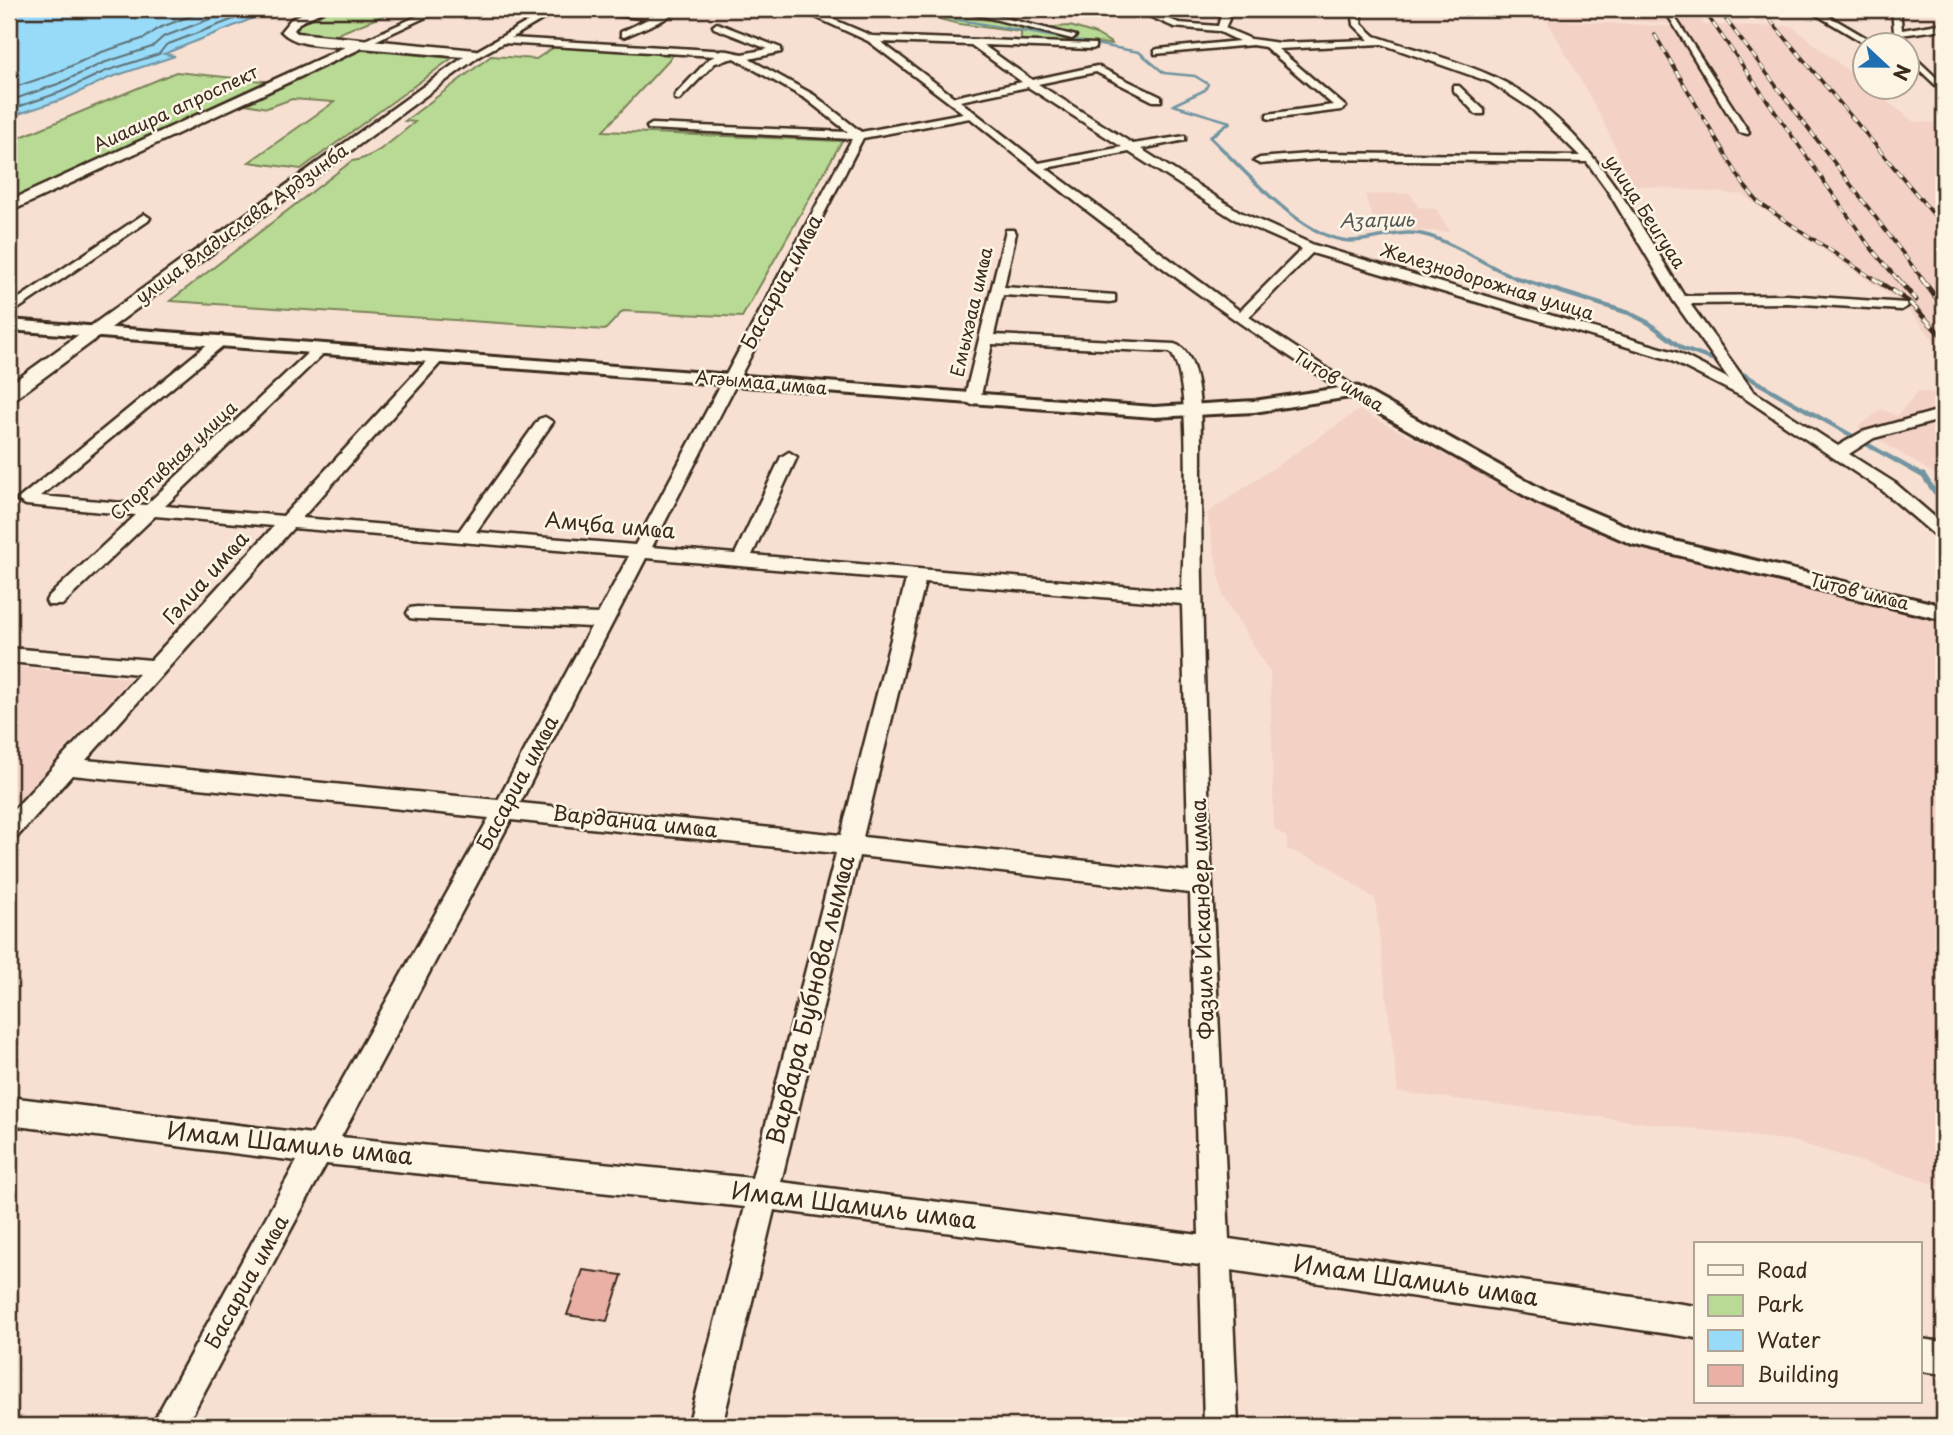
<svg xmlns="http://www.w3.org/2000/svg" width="1953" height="1435" font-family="'Playpen Sans',sans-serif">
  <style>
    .built { fill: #f3d2c5 }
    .green { fill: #b9da94; stroke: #7a8259; stroke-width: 2 }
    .water { fill: #97dbf9; stroke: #7294a1; stroke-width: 2 }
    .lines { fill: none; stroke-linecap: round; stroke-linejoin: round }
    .shore { stroke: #607176; stroke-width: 2 }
    .stream-far3 { stroke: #7294a1; stroke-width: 2.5 }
    .stream-far2 { stroke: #7294a1; stroke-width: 3.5 }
    .stream-far1 { stroke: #7294a1; stroke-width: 4.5 }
    .stream { stroke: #7294a1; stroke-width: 5 }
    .building { fill: #eab0a6; stroke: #3b2a1e; stroke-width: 2 }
    .minor-casing { stroke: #3b2a1e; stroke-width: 5 }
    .tertiary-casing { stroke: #3b2a1e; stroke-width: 6 }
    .secondary-casing { stroke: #3b2a1e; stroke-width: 5 }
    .minor { fill: #fcf5e5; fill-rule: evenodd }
    .tertiary { fill: #fcf5e5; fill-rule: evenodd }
    .secondary { fill: #fcf5e5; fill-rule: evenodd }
    .rail-far1-casing { stroke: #3b2a1e; stroke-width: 3.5 }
    .rail-casing { stroke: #3b2a1e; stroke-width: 5 }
    .rail-far1 { stroke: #fcf5e5; stroke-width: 2.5; stroke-dasharray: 7; stroke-linecap: butt }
    .rail { stroke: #fcf5e5; stroke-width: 3.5; stroke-dasharray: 11; stroke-linecap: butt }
    .labels { text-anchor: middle; stroke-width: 5; stroke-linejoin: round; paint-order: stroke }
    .far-street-label { font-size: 18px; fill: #3b2a1e; stroke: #fcf5e5 }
    .far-water-label { font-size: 19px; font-style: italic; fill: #525655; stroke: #fcf5e5 }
    .street-label { font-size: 21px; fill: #3b2a1e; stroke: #fcf5e5 }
    .near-street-label { font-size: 24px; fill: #3b2a1e; stroke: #fcf5e5 }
  </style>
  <rect width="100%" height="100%" fill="#f7e0d2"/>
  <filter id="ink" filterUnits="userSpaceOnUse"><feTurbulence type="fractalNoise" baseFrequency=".0143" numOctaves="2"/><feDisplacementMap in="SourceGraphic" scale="14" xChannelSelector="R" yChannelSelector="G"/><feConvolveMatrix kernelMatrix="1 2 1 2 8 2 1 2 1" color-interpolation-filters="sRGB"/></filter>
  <g filter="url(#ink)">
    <path class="built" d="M1510,9H1693L1704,25L1792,26L1865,84L1866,88H1870L1913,121L1944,124V352L1903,304L1743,195L1633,185L1602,119L1547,20L1683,27L1681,24L1553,16Z
      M1410,193L1418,207L1436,209L1450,232L1377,229L1365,195Z
      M1918,391L1944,394V480L1858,427L1882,409L1897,416Z
      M1359,410L1547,508L1639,547L1944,619V1187L1793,1141L1398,1092L1375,899L1327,865L1287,849V838L1274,828L1270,673L1223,596L1207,513Z
      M9,666L130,678L9,811Z"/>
    <path class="green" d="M328,9H370L367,11L385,15L325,39L299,33L296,26Z
      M874,9H929L949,16L1010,22L1038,28L1070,26L1096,34L1113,44L1021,40V32L959,24L904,10L886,14Z
      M556,46L675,53L603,131L842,141L742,317L623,311L605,330L170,301L352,161C376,158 397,136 415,122L405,121L491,56L536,59Z
      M362,50L452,58L301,169L249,162L334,102L292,99L267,108L246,104Z
      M176,72L274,82L15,199L9,198V142Z"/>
    <path class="water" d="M9,9H276L164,54L175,56L109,78L64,99L9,117Z"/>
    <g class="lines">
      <path class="shore" d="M9,89L54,74L99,53L145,38L159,28L209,9
        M9,101L58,84L103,63L152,47L163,37L236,9
        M9,110L61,92L106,71L159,54L166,45L260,9"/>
      <path class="stream-far3" d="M915,9L932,15L1139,52L1164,73L1195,76L1208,84L1205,90L1173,105L1230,122L1227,124"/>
      <path class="stream-far2" d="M1230,122L1210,137C1244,169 1301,239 1350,241C1377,241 1402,227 1429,236C1461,246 1489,268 1521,280"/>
      <path class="stream-far1" d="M1516,278L1629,313L1649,323L1683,349L1723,363
        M1732,368L1925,477"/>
      <path class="stream" d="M1923,475L1935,492L1944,498"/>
    </g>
    <path class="building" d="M583,1270L622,1275L607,1321L567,1315Z"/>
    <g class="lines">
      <g class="minor-casing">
        <path id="minor" d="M433,9H443L362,47L354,45Z
          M550,9H560L511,38L728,51L742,54L768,49L714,28L713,26L717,23L781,48V52L749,59L814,95L861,132L963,113L868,41L798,9H809L872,36L1095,44V48L1092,49L983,45L1032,80L1097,66L1161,97V101H1153L1096,72L1038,84L1133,144L1185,136V140L1141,149L1240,212L1314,245L1678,353L1729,379L1673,300L1608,191L1587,162L1320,159L1260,164L1254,161L1260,158L1320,153L1580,156L1532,109L1490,82L1382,44L1278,49L1346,107L1341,110L1271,119L1267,118V114L1333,105L1265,47L1252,45L1155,54V50L1158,49L1239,41L1218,31L1174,27L1133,9H1144L1179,23L1218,26L1221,16L1216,9H1225L1229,19L1225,28L1251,39L1279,43L1369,40L1354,25L1352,9H1360L1362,24L1375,36C1415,50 1458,60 1496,78C1585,119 1635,216 1684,296L1787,295L1906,303L1908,306L1901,310L1787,303L1690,304L1753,391L1838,446L1862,432L1944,409V419L1874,438L1849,454L1895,483L1944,525V540L1938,538L1883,491L1743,397L1668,359L1312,253L1249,317L1361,391L1358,394H1348C1216,312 1091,216 970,118L863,138L652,547L735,554L781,457L789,452L797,457L752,555L1182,591C1183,548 1195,378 1170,352L992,344L980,400L972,405L964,400L1006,230H1014L1016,233L1004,287L1115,295V301L1110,302L1003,295L994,335L1174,344C1202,351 1201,421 1201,445C1200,710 1217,974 1229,1239L1696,1306V1338L1231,1270L1238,1426H1204L1200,1265L774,1210L722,1426H688L745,1207L326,1164L186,1426H151L297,1161L9,1125V1097L312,1134L489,818L72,775L17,837L9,839V815L139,674L9,662V648L151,660L274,526L155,516L62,605H48L46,601L48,597L136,515L26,505L17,500L215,338L220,337L227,341L225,344L41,496L146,505L315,346L320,345L327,349L325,352L165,506L283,516L432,355H442L444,358L442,361L302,518L459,531L539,419L545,417L553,422L476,532L635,545L852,139L648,129L647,127L652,124L848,132L806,99L734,58L715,63L679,100L675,99V95L709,59L715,56L503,43L479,56L471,54ZM881,42L971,45L1022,82L954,97ZM1028,87L1122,147L1039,163L960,101ZM1129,152L1232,218L1302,249L1240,311L1046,168ZM293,528L629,556L598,614L417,607L410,608L407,613L410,618L417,619L591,627L498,800L86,760ZM646,558L906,580L841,835L520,803ZM925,582L1182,604L1189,872L863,837ZM511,820L836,853L752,1178L341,1137ZM859,856L1190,893L1199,1235L781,1182Z
          M563,9L657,15L670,9H680L663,20L624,37L621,36V32L648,19Z
          M955,9H969L1076,36L1072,39Z
          M1807,9H1817L1880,46H1869Z
          M1892,9H1900L1902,30L1944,23V29L1901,35L1900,43H1894L1890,37L1894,32Z
          M1669,17L1676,19L1749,132L1748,134L1739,132Z
          M1908,51L1944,85V93L1908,59Z
          M1453,86H1459L1484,110V114H1476L1453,90Z
          M144,214L150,218L148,221L9,315V305Z
          M1920,1339L1944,1342V1374L1920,1371Z"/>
      </g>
      <g class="tertiary-casing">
        <path id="tertiary" d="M9,320L1154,407L1254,401L1353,386L1359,387L1550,494L1645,534L1944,606V620L1632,544L1536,502L1350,397L1254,412L1154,417L9,330Z"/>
      </g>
      <g class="secondary-casing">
        <path id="secondary" d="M312,9H327L299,23L294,30L297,33L476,50L482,54L16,398L9,400V385L464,57L362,48L9,212V201L345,47C325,45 296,47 281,31L291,19Z"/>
      </g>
      <use href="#minor" class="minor"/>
      <use href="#tertiary" class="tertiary"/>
      <use href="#secondary" class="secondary"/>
      <g class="rail-far1-casing">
        <path id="rail-far1" d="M1718,9L1923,280
          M1761,9L1944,227
          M1705,12L1870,247L1898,280
          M1655,35L1743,184L1759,203L1875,280"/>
      </g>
      <g class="rail-casing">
        <path id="rail" d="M1873,278L1909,302L1944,338
          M1897,278L1916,300
          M1921,278L1944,308"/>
      </g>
      <use href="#rail-far1" class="rail-far1"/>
      <use href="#rail" class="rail"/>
    </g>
  </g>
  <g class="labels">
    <g class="far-street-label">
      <text transform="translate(176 109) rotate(-25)" y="6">Аиааира апроспект</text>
      <text transform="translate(1645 212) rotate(57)" y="6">улица Беигуаа</text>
      <text transform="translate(242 224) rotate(-36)" y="6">улица Владислава Ардзинба</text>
      <text transform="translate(1487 282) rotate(17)" y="6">Железнодорожная улица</text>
      <text transform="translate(972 312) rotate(-77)" y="6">Емыхәаа имҩа</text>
      <text transform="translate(1338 381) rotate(31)" y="6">Титов имҩа</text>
      <text transform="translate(761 383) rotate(5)" y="6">Агәымаа имҩа</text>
      <text transform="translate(174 461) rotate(-43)" y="6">Спортивная улица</text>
      <text transform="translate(1859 592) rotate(14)" y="6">Титов имҩа</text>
    </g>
    <g class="far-water-label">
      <text transform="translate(1377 220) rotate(-1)" y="7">Аӡаԥшь</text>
    </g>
    <g class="street-label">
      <text transform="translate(782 282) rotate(-62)" y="7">Басариа имҩа</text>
      <text transform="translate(610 526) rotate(5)" y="7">Амҷба имҩа</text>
      <text transform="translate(206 578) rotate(-48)" y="7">Гәлиа имҩа</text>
      <text transform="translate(518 783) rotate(-62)" y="7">Басариа имҩа</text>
      <text transform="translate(635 822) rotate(6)" y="7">Варданиа имҩа</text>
      <text transform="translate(1203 919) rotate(-92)" y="7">Фазиль Искандер имҩа</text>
      <text transform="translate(247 1282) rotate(-61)" y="7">Басариа имҩа</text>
    </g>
    <g class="near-street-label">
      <text transform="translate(811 1000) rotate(-76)" y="8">Варвара Бубнова лымҩа</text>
      <text transform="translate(290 1144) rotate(6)" y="8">Имам Шамиль имҩа</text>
      <text transform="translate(854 1206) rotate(7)" y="8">Имам Шамиль имҩа</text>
      <text transform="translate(1416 1281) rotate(8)" y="8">Имам Шамиль имҩа</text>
    </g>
  </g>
  <rect width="1953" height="1435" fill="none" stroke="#fcf5e5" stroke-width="35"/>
  <rect x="18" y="18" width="1918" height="1400" fill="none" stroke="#3b2a1e" stroke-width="2.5" filter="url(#ink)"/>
  <rect x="1694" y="1242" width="228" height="161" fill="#fcf5e5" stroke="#afa495" stroke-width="2"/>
  <rect x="1708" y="1265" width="35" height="10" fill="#fcf5e5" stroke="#afa495" stroke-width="2"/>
  <text x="1757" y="1278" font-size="21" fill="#3b2a1e">Road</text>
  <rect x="1708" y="1295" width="35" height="21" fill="#b9da94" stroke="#afa495" stroke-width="2"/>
  <text x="1757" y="1312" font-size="21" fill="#3b2a1e">Park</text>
  <rect x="1708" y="1330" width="35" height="21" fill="#97dbf9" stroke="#afa495" stroke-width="2"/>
  <text x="1757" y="1348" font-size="21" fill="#3b2a1e">Water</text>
  <rect x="1708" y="1365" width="35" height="21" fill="#eab0a6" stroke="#afa495" stroke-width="2"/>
  <text x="1757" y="1382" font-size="21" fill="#3b2a1e">Building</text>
  <g transform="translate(1886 66) rotate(112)"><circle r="33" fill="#fcf5e5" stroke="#afa495" stroke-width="2"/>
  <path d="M0-5L12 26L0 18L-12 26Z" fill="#1f6fb2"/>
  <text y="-10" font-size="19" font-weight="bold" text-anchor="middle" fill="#3b2a1e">N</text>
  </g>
</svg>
